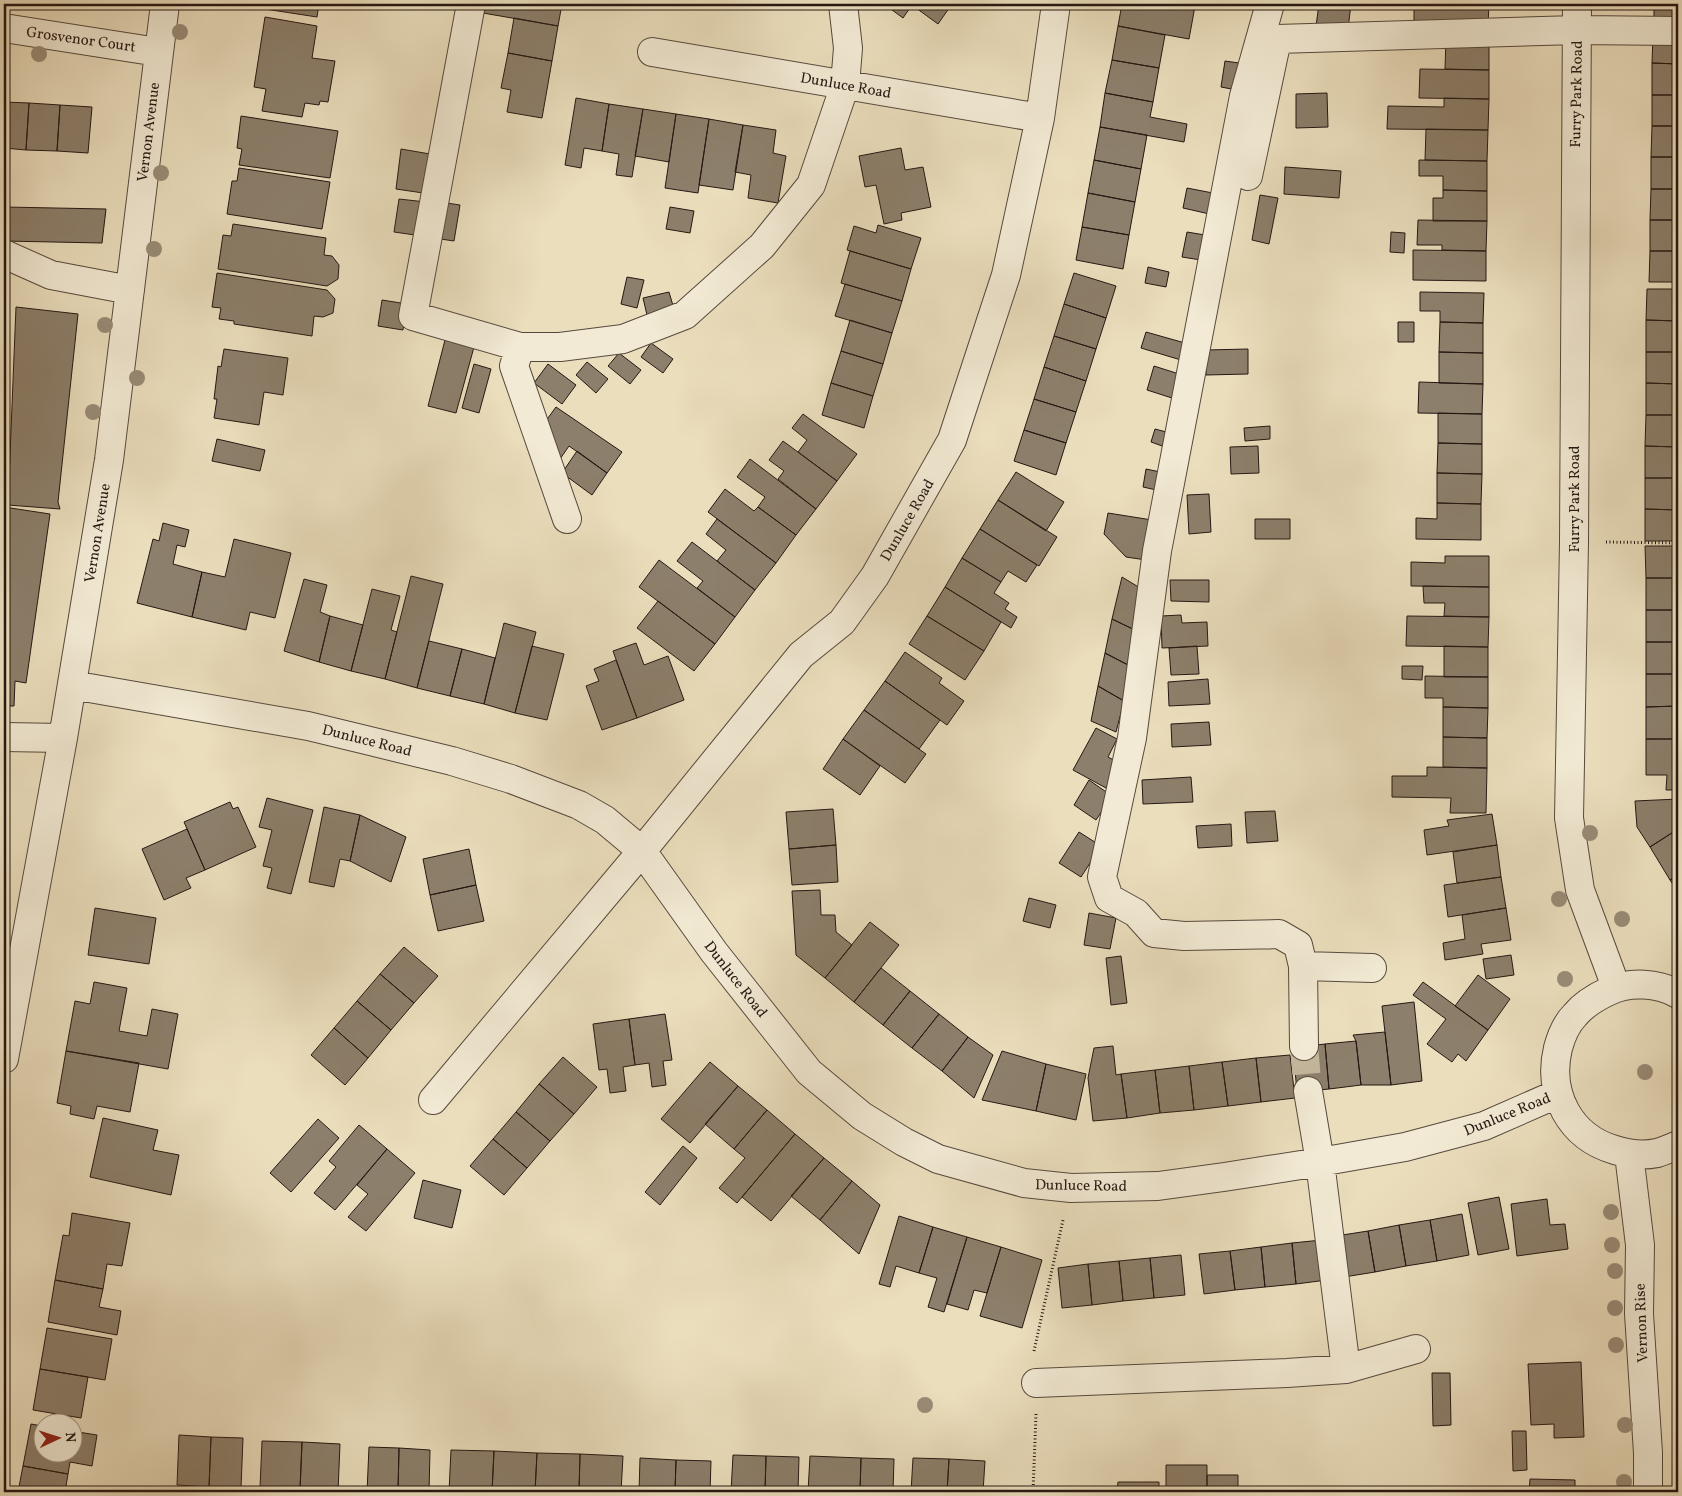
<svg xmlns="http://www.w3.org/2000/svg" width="1682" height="1496" font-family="Vollkorn,serif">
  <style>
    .building { fill: #8c7f6b; stroke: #251813 }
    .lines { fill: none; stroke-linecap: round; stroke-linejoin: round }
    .minor-tunnel { stroke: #c3b69b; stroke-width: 28; stroke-dasharray: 28 14; stroke-linecap: butt }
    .minor-casing { stroke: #564a3e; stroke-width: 30 }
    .path { stroke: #251813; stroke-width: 3; stroke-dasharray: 1 2.5; stroke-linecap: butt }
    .minor { stroke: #f2ead4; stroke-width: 28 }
    .tree { fill: #998c77 }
    .labels { text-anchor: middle; stroke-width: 4; stroke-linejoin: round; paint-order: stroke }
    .street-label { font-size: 15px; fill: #251813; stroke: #f2ead4 }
  </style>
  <rect width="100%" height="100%" fill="#ebdebd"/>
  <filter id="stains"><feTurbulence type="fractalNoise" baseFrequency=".004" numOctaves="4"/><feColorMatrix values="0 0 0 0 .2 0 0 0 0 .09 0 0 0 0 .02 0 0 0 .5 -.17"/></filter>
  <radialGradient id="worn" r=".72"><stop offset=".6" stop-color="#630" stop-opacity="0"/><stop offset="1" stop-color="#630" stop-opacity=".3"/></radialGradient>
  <path class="building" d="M266,4H319L317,17L265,9Z
    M485,4H562L558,26L483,13Z
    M884,4H952L938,24L912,5L903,18Z
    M1122,4H1184L1195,6L1189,39L1118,26Z
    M1319,4H1351L1348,29L1316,26Z
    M1414,4H1489L1488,25L1414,24Z
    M1654,4H1678V22L1654,21Z
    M265,17L317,26L312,58L335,61L328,102L320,101L319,105L305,103L302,117L262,111L266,89L254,87Z
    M514,18L558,26L552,61L508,53Z
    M1118,26L1165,35L1159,68L1112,60Z
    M1653,35L1678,36V64L1652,63Z
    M1446,39L1489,40V70L1445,69Z
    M508,53L552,61L542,118L507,112L511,90L501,88Z
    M1112,60L1159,68L1153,102L1105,93Z
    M1225,61L1246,64L1242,91L1221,87Z
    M1652,63L1678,64V95H1652Z
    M1420,69L1489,70V99L1419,98Z
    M1105,93L1153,102L1150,117L1187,124L1184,142L1100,127Z
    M1327,93L1328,127L1296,128V94Z
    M1652,95H1678V126H1652Z
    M576,98L609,104L602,151L584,148L581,168L565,165Z
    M1444,98L1489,99L1488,130L1387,129L1388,106L1444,107Z
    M4,102L29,103L26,150L4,148Z
    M29,103L60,105L57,151L26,150Z
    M609,104L643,109L632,177L616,175L619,154L602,151Z
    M60,105L92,107L88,153L57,151Z
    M643,109L676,114L669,162L635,156Z
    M676,114L709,119L698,193L665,188Z
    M241,116L338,131L330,178L239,165L242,149L237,148Z
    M709,119L743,125L733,190L699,185Z
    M743,125L776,130L773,153L786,156L778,203L748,198L751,175L735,172Z
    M1652,126H1678V157H1651Z
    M1100,127L1147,135L1141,169L1094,160Z
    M1426,129L1488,130L1487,161L1425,160Z
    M901,148L905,170L923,167L931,207L901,213L902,220L884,224L876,185L865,187L859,156Z
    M401,149L436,155L430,194L396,189Z
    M1651,157H1678V189H1651Z
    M1094,160L1141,169L1135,202L1088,193Z
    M1419,160L1487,161V191L1443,190V176H1419Z
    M1285,167L1341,171L1339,198L1284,194Z
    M239,168L330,182L322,229L227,214L232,181H237Z
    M1187,188L1218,194L1214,215L1183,208Z
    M1651,189H1678V220H1650Z
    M1443,190L1487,191V221H1433V198H1443Z
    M1088,193L1135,202L1129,235L1082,227Z
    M1260,195L1278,198L1269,244L1252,240Z
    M399,199L426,202L422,236L394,232Z
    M440,202L460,205L454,241L434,238Z
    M4,207L106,209L102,243L4,241Z
    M670,207L694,211L690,233L666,229Z
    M1418,220L1487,221L1486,251L1442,250V245H1417Z
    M1650,220H1678V251H1650Z
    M233,224L326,238L324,255L332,256L339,265L338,279L327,286L218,269L223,235L231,236Z
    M878,225L921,238L911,269L847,250L854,226L876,233Z
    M1082,227L1129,235L1123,269L1076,260Z
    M1187,232L1205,235L1201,260L1182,257Z
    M1391,232L1405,233L1404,253L1390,252Z
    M1413,250L1486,251V281L1413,280Z
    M850,251L911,269L902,301L841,283Z
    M1650,251H1678V282H1649Z
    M1148,267L1169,272L1166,287L1145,283Z
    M217,273L327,290L335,299L333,313L323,317L314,316L312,336L234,324V321L219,319L221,308L212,307Z
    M1074,273L1116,286L1106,318L1064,304Z
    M627,277L644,280L637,308L621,304Z
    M845,284L902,301L892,333L835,316Z
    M1647,289H1678V321L1646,320Z
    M669,292L674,309L647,315L643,298Z
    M1420,292L1484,293L1483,323L1440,322V311H1420Z
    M382,300L407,304L403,330L378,326Z
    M1064,304L1106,318L1096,349L1054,336Z
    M16,307L78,314L58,502L60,509L8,505Z
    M850,320L892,333L883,364L841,351Z
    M1646,320L1678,321V352H1646Z
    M1398,322H1414V342H1398Z
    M1440,322L1483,323V353L1439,352Z
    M1146,332L1185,343L1181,360L1141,348Z
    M1054,336L1096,349L1086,381L1044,367Z
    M445,340L474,347L456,413L428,406Z
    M651,343L673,359L663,373L641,357Z
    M224,349L288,358L283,395L264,392L259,425L214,418L217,399H214L218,366L221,367Z
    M1248,349V374L1206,375V350Z
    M841,351L883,364L873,396L831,383Z
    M1439,352L1483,353V384L1439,383Z
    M1646,352H1678V384L1646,383Z
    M619,353L641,370L630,384L608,366Z
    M587,362L608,379L596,393L576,375Z
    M474,364L491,369L479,413L462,408Z
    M548,364L576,385L562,404L534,383Z
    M1154,366L1179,374L1172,398L1147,390Z
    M1044,367L1086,381L1076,412L1034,399Z
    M1419,382L1483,384L1482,414L1418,413Z
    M831,383L873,396L864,428L822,415Z
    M1646,383L1678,384V415H1646Z
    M1034,399L1076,412L1066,443L1024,430Z
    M556,407L622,452L607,473L569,446L560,459L540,429Z
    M1438,413L1482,414V444L1438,443Z
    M803,414L857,454L837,481L798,452L807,440L792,428Z
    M1646,415H1678V447L1645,446Z
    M1270,426V439L1245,441L1244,428Z
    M1155,429L1170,433L1165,447L1151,442Z
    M1024,430L1066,443L1056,475L1014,461Z
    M217,439L265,450L260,471L212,461Z
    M783,441L837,481L816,509L778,479L784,471L769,460Z
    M1438,443L1482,444V474L1437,473Z
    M1258,446L1259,473L1231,474L1230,447Z
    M1645,446L1678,447V478H1645Z
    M577,451L607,473L592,495L562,473Z
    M750,459L816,509L796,535L758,507L765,497L737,477Z
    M1146,469L1165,473L1161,491L1143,487Z
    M1016,472L1064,502L1046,531L998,500Z
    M1437,473L1482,474L1481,504L1437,503Z
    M1645,478H1678V510L1645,509Z
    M725,489L754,511L758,507L796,535L776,563L708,512Z
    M1209,494L1211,532L1189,534L1187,495Z
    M998,500L1057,537L1039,566L980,529Z
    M1437,503L1481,504V540L1416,539V518L1437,519Z
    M4,507L50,514L26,683L15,681L14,706H4Z
    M1645,509L1678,510V541H1645Z
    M1108,513L1152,520L1146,560L1126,557L1104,534Z
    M717,519L776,563L755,590L717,561L726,550L706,534Z
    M1255,519H1290V539H1255Z
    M163,523L189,530L185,547L177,545L173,564L202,572L192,617L137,603L153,539L159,541Z
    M980,529L1037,565L1026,582L1008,571L1001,582L962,558Z
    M234,539L291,553L275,618L250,612L246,630L192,617L202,572L225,577Z
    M692,542L755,590L735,617L697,588L703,581L677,561Z
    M1645,546H1678V578H1646Z
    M1445,556H1489V587L1411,586V562L1445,563Z
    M962,558L1001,582L994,593L1009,603L1005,609L1017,617L1011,628L945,587Z
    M659,560L735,617L715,644L639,587Z
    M411,576L443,584L417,688L385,679Z
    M1122,577L1145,591L1139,632L1112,619Z
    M1646,578H1678V610H1646Z
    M304,579L327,585L320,612L330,616L319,662L284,651Z
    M1170,580H1209V602L1171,601Z
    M1423,586L1489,587V617L1444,616L1445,603H1424Z
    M945,587L1001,622L984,651L927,616Z
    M372,589L400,596L391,630L397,632L385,679L351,671Z
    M658,601L715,644L694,671L637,628Z
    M1646,610H1678V642H1646Z
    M1181,615L1182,623L1207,622L1208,646L1162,648L1161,616Z
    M330,616L363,625L351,671L319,662Z
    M927,616L984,651L965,680L909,644Z
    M1407,616L1489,617L1488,647L1406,646Z
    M1112,619L1139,632L1130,666L1105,653Z
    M504,623L536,632L515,713L484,704Z
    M429,641L462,649L450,696L417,688Z
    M1646,642H1678V674H1646Z
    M636,643L644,665L668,656L684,700L637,718L613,651Z
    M532,646L564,654L547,720L515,713Z
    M1197,646L1199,674L1171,675L1169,648Z
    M1444,646L1488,647V677H1444Z
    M462,649L495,658L484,704L450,696Z
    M905,652L942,678L939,683L964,701L947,725L885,681Z
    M1105,653L1130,666L1124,701L1098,686Z
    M616,660L637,718L602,730L586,686L599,681L594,669Z
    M1402,666H1423L1422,680L1402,679Z
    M1646,674H1678V706L1646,707Z
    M1425,676L1488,677V708L1443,707V698H1425Z
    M1208,679L1210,704L1169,706L1168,682Z
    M885,681L940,720L919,749L864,710Z
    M1098,686L1124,701L1116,732L1091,721Z
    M1678,706V739H1646V707Z
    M1443,707L1488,708L1487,738L1443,737Z
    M864,710L926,754L905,783L843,739Z
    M1209,722L1211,745L1172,747L1171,724Z
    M1096,728L1117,739L1108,757L1119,763L1106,788L1073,770Z
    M1443,737L1487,738V768L1443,767Z
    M843,739L880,766L860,795L823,769Z
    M1646,739H1678V790H1666L1667,775H1646Z
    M1427,767L1487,768L1486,813H1450L1451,798L1392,797V776H1427Z
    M1191,777L1193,802L1143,804L1142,780Z
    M1089,780L1112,796L1096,820L1074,805Z
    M267,798L313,810L291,894L267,888L272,868L263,866L272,830L259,827Z
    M1678,799V829L1650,847L1637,827L1635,801Z
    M230,802L233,809L238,807L256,847L205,870L184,822Z
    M324,807L360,815L350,861L340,859L334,887L309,882Z
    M833,809L836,845L789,849L786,812Z
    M1275,811L1278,841L1247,843L1245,812Z
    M1492,814L1497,845L1427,855L1424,830L1449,826L1447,820Z
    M360,815L406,837L391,882L350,861Z
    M1231,824L1232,846L1198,848L1196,826Z
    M187,829L205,870L186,878L191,888L164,900L142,849Z
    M1678,829V875L1670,880L1650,847Z
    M1079,832L1101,846L1081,877L1059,863Z
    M836,845L838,882L792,885L789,849Z
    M1497,845L1501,877L1457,883L1453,852Z
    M469,849L476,885L430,895L423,859Z
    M1678,875V892L1670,880Z
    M1501,877L1506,908L1448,917L1444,885Z
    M476,885L484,921L438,931L430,895Z
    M820,890L821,915H835L836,932L852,945L825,978L796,955L792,891Z
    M1029,898L1056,905L1050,928L1023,921Z
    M95,908L156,918L149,964L88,955Z
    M1506,908L1511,940L1481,944L1483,954L1445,960L1443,943L1465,939L1462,915Z
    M1089,913L1116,918L1110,949L1084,945Z
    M870,922L899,945L854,1002L825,978Z
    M404,947L438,976L414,1003L380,974Z
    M1511,955L1514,975L1486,979L1483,959Z
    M1121,956L1127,1003L1111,1005L1106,958Z
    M881,968L910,991L883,1025L854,1002Z
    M380,974L414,1003L391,1030L357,1001Z
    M1478,975L1510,999L1488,1030L1455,1006Z
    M94,982L127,988L119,1031L147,1036L152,1009L178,1014L168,1069L66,1051L75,1001L90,1004Z
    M1423,982L1488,1030L1466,1061L1458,1054L1452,1062L1427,1044L1446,1019L1413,995Z
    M910,991L939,1014L912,1048L883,1025Z
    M357,1001L391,1030L368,1058L334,1028Z
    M1414,1002L1422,1081L1391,1085L1382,1006Z
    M665,1014L672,1060L663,1061L666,1085L652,1087L649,1063L635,1065L629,1019Z
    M939,1014L968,1037L942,1071L912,1048Z
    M629,1019L635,1065L623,1067L626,1091L610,1093L607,1069L599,1070L593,1024Z
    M334,1028L368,1058L345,1085L311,1055Z
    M1385,1032L1391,1085H1361L1356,1041L1353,1035Z
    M968,1037L993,1055L974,1098L942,1071Z
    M1356,1041L1361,1085L1329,1089L1325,1044Z
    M1325,1044L1329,1089L1297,1092L1293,1048Z
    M1113,1046L1116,1075L1121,1074L1127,1118L1093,1121L1088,1078L1094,1048Z
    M66,1051L139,1063L130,1112L97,1106L94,1119L70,1114L71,1106L57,1103Z
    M1002,1051L1046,1064L1036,1111L982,1100Z
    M1290,1055L1295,1098L1261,1102L1256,1058Z
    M563,1057L597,1087L574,1114L539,1084Z
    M1256,1058L1261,1102L1228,1106L1222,1062Z
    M710,1062L738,1086L690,1143L661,1119Z
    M1222,1062L1228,1106L1194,1110L1189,1066Z
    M1046,1064L1086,1074L1076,1120L1036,1111Z
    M1189,1066L1194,1110L1160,1113L1155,1070Z
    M1155,1070L1160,1113L1127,1118L1121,1074Z
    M539,1084L574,1114L550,1141L516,1112Z
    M738,1086L767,1110L734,1149L705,1124Z
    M767,1110L795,1134L737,1203L719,1188L745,1158L734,1149Z
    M516,1112L550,1141L527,1168L493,1139Z
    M103,1118L158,1130L153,1150L179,1155L171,1195L90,1177Z
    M318,1119L339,1138L291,1192L270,1173Z
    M359,1125L387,1149L335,1210L314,1193L336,1167L329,1161Z
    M795,1134L824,1158L771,1221L742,1197Z
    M493,1139L527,1168L504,1195L470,1166Z
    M683,1146L697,1158L660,1205L645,1192Z
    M387,1149L415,1173L366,1231L348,1217L368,1194L357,1185Z
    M824,1158L852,1181L820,1220L791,1196Z
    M423,1180L461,1190L452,1228L414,1218Z
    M852,1181L880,1205L859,1254L820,1220Z
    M1499,1197L1509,1249L1478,1255L1468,1203Z
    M1547,1199L1550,1225L1565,1224L1568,1249L1517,1256L1511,1204Z
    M72,1213L130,1223L122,1266L107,1264L103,1289L55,1280L63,1235L69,1236Z
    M1462,1214L1469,1255L1437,1261L1430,1220Z
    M899,1216L933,1227L919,1273L896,1266L890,1287L879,1284Z
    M1430,1220L1437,1261L1406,1266L1399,1225Z
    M1399,1225L1406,1266L1375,1272L1368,1231Z
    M933,1227L967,1237L944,1312L928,1307L937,1278L919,1273Z
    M1368,1231L1375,1272L1344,1277L1336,1236Z
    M967,1237L1001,1247L987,1293L974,1290L968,1310L947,1304Z
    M1322,1240L1327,1280L1296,1284L1292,1243Z
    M1292,1243L1296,1284L1265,1287L1261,1247Z
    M1001,1247L1042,1260L1022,1328L980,1316Z
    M1261,1247L1265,1287L1235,1290L1230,1251Z
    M1230,1251L1235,1290L1204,1294L1199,1254Z
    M1181,1255L1185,1295L1154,1298L1150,1258Z
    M1150,1258L1154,1298L1123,1301L1119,1261Z
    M1119,1261L1123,1301L1092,1305L1088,1264Z
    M1088,1264L1092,1305L1062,1308L1058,1268Z
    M55,1280L103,1289L99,1307L121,1311L117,1335L48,1322Z
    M47,1328L112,1339L105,1380L40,1369Z
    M1581,1362L1584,1437L1554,1438V1424L1531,1425L1528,1364Z
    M40,1369L88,1377L81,1418L33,1410Z
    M1432,1373H1450L1451,1425L1433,1426Z
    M31,1424L42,1426V1454H72V1431L97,1435L92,1466L70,1462L68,1474L23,1466Z
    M1512,1431H1526L1527,1470L1513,1471Z
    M179,1435L211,1437L209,1487L177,1485Z
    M211,1437L243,1438L241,1488L209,1487Z
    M262,1441L302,1442L300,1490L260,1488Z
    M302,1442L340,1444L338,1492L300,1490Z
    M369,1447L399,1448L398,1492H367Z
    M399,1448L430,1450L429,1492H398Z
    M451,1450L494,1451L492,1492H449Z
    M494,1451L537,1453L535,1492H492Z
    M537,1453L580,1454L579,1492H535Z
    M580,1454L623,1456L621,1492H579Z
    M733,1455L766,1456L765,1492H731Z
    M766,1456L799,1457L798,1492H765Z
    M810,1456L861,1458L860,1492H808Z
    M640,1458L676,1460L675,1492H639Z
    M861,1458L894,1459L893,1492H860Z
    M913,1458L949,1459L947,1492H911Z
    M949,1459L985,1461L983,1492H947Z
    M676,1460L711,1461L710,1492H675Z
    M1166,1465H1207V1492H1166Z
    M23,1466L68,1474L65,1492H18Z
    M1207,1475H1238V1492H1207Z
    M1530,1479L1575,1480V1492H1529Z
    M1118,1482H1159V1492H1117Z"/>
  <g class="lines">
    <path class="minor-tunnel" d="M1304,1046L1308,1091"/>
    <g class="minor-casing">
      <path id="minor" d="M471,4L413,316L520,347H560L623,339L685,315L762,246L811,185L845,85L848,48L843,4
        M1270,4L1244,96L1157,551L1132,738L1102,877L1109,898L1136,913L1154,933L1184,936L1279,934L1298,945L1303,966L1372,968
        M1577,4L1574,542L1569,818L1580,890L1616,987
        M4,28L158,52
        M1277,39L1577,30L1678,31
        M652,52L1040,118
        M1248,176L1275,49
        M4,254L51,275L130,290
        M520,347L514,366L567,519
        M72,685L308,726L370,741L452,761L511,779L579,805L605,820L642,851L714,952L809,1072L862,1116L904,1142L938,1159L1024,1183L1071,1188L1158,1186L1224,1177L1320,1162L1405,1147L1484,1126L1557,1094
        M4,737L63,738
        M1303,966L1304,1046
        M1678,994C1658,983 1630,981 1609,991C1596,997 1584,1004 1575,1015C1566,1024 1561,1037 1558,1048C1547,1094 1570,1137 1615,1150C1628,1154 1643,1156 1657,1153C1664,1151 1671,1148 1678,1145
        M4,1059L63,738L109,460L165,4
        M1308,1091L1320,1162L1346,1369
        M433,1100L642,851L801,655L842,622L875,576L952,440L1006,275L1040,118L1056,4
        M1629,1154L1640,1245L1639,1314L1648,1453V1492
        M1036,1383L1287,1373L1346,1369L1416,1349"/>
    </g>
    <path class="path" d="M1606,542L1678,543
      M1034,1351L1063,1220
      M1033,1492L1036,1414"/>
    <use href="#minor" class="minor"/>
  </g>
  <g class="tree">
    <circle cx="180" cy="32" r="8"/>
    <circle cx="39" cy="54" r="8"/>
    <circle cx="161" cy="173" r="8"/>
    <circle cx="154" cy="249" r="8"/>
    <circle cx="105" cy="325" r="8"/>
    <circle cx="137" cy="378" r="8"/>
    <circle cx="93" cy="412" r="8"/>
    <circle cx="1590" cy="833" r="8"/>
    <circle cx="1559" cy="899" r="8"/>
    <circle cx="1622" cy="919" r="8"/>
    <circle cx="1565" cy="979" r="8"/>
    <circle cx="1645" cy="1072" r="8"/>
    <circle cx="1611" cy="1212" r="8"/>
    <circle cx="1612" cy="1245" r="8"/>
    <circle cx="1615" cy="1271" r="8"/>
    <circle cx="1615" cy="1308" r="8"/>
    <circle cx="1616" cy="1345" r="8"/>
    <circle cx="925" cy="1405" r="8"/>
    <circle cx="1625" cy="1425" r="8"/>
    <circle cx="1624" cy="1482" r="8"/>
  </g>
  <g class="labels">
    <g class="street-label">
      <text transform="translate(81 39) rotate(8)" y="5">Grosvenor Court</text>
      <text transform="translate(846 85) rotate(10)" y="5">Dunluce Road</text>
      <text transform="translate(1576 94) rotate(-89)" y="5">Furry Park Road</text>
      <text transform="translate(148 132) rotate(-83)" y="5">Vernon Avenue</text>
      <text transform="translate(1574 499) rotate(-90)" y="5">Furry Park Road</text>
      <text transform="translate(907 520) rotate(-60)" y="5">Dunluce Road</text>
      <text transform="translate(97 533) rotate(-81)" y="5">Vernon Avenue</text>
      <text transform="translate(367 740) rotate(14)" y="5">Dunluce Road</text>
      <text transform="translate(736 979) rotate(52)" y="5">Dunluce Road</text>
      <text transform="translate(1507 1114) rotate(-22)" y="5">Dunluce Road</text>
      <text transform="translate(1081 1185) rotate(1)" y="5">Dunluce Road</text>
      <text transform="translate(1641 1323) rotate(-92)" y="5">Vernon Rise</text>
    </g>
  </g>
  <rect width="1682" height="1496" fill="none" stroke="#ebdebd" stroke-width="20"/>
  <rect x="5" y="5" width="1672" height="1486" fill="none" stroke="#251813" stroke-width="2.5"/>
  <rect x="10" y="10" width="1662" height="1476" fill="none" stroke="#251813"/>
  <g transform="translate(58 1438) rotate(86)"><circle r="24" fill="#f2ead4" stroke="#a09687"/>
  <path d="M0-4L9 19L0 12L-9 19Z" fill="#8f2418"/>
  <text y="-8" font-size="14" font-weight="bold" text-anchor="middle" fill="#251813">N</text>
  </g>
  <rect width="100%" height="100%" filter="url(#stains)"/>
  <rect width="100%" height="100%" fill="url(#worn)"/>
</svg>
